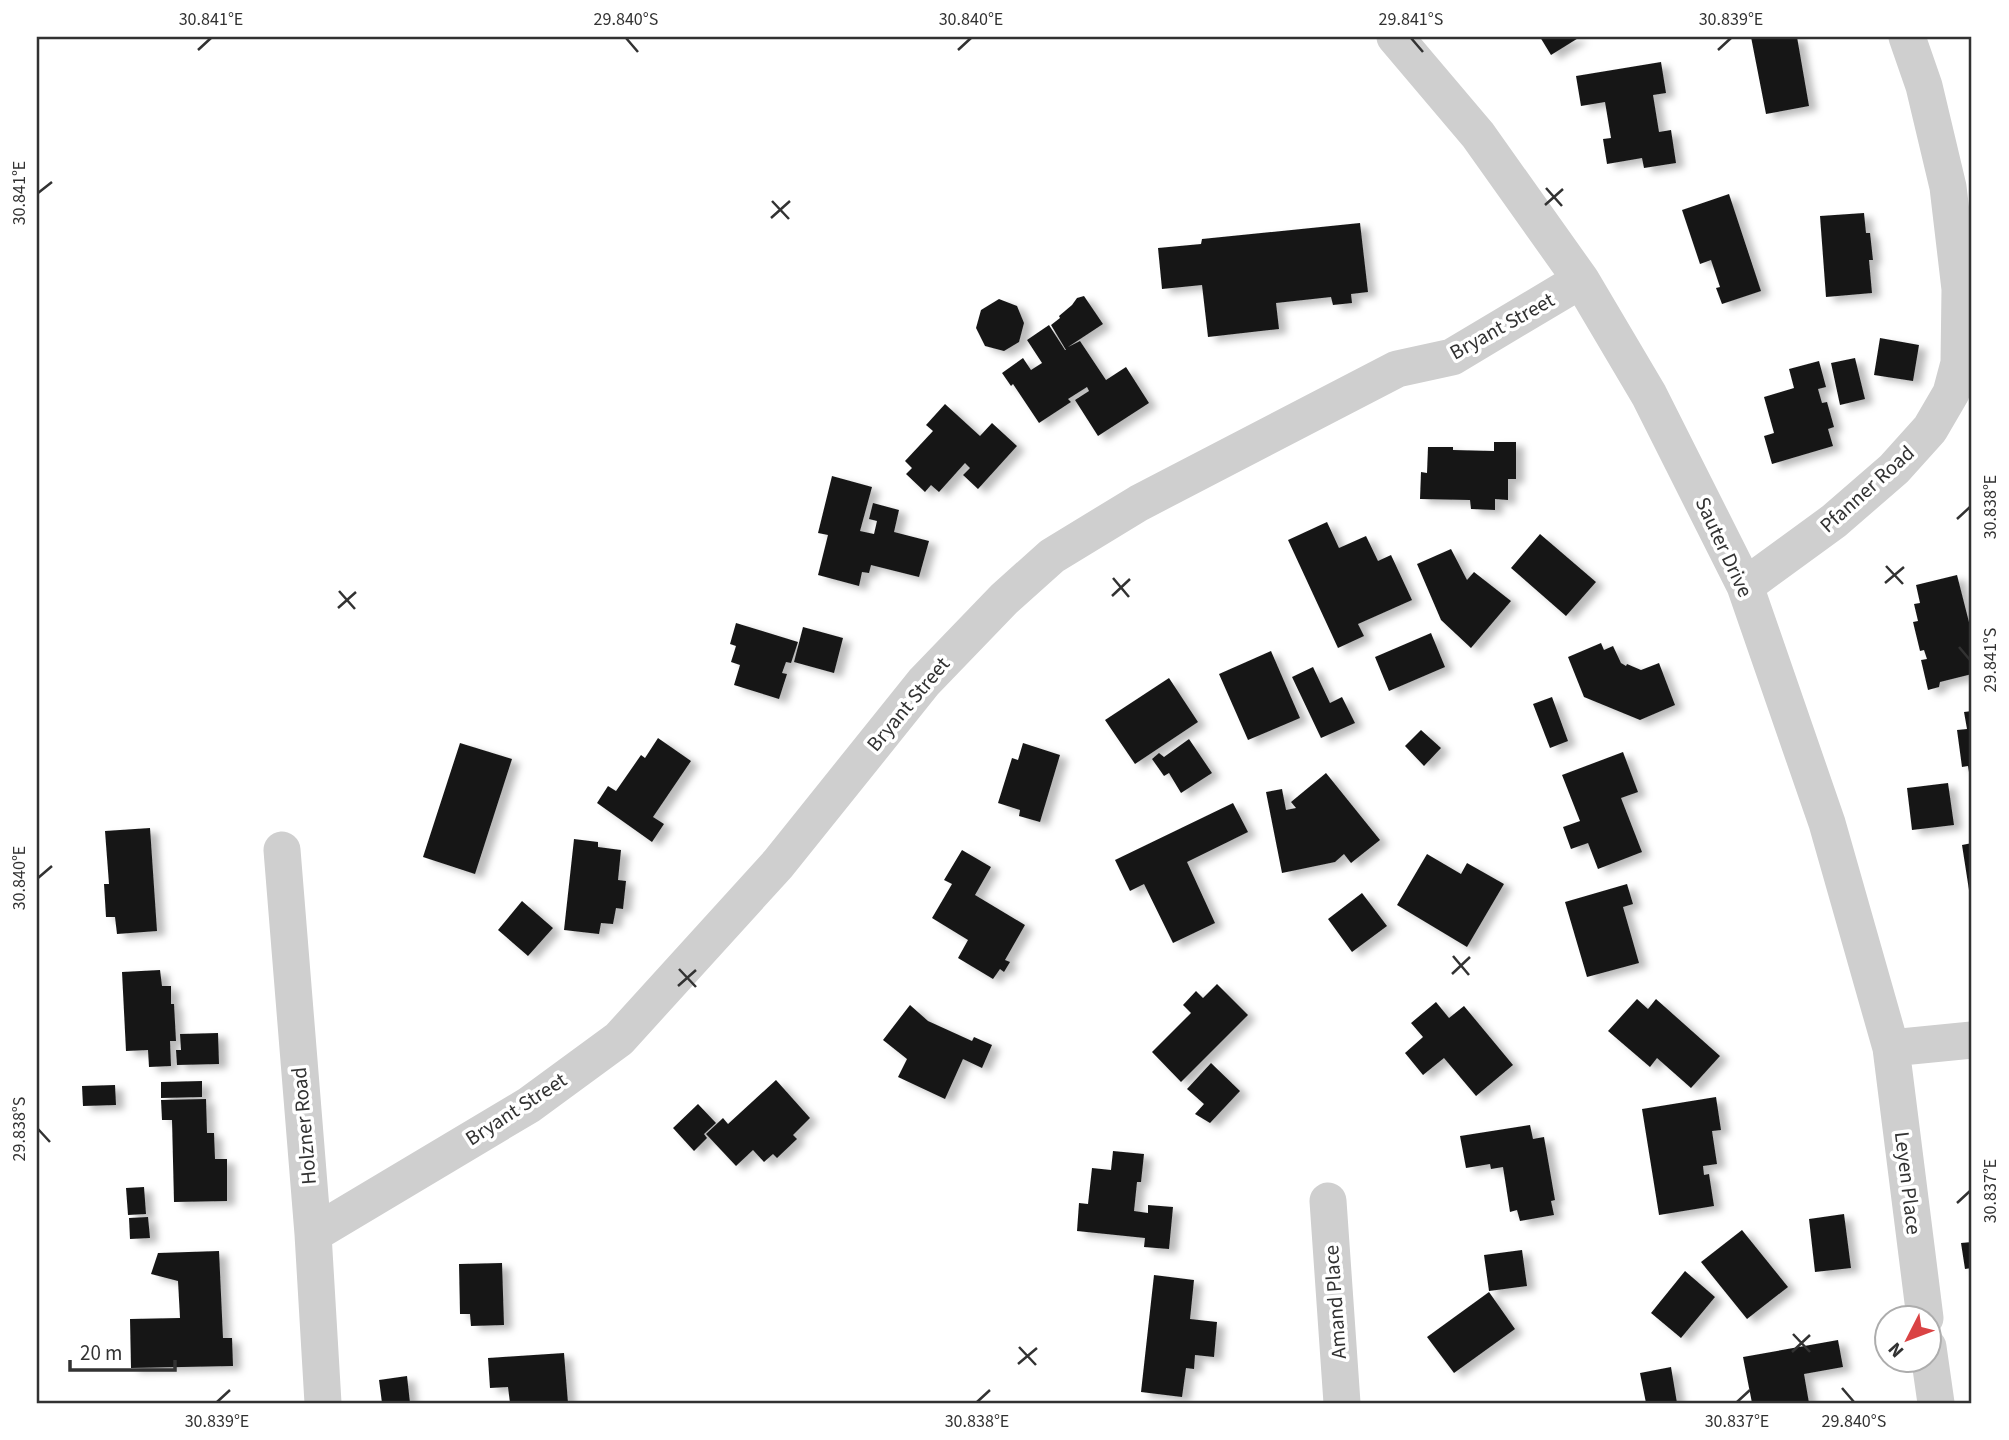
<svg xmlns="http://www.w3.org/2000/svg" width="2009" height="1440" font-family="'Source Sans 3',sans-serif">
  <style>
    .building { fill: #191919; filter: url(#shadow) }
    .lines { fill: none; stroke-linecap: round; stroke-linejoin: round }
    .minor { stroke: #cfcfcf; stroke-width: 37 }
    .ticks { fill: none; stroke: #323232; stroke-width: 2.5 }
    .labels { text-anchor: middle; stroke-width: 7; stroke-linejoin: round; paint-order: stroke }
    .street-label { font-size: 21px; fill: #323232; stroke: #fff }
    .neatline { fill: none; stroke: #323232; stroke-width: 2.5 }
    .ticks-label { font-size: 18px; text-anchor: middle; fill: #323232 }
  </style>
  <defs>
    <filter id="shadow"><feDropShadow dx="8" dy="4.5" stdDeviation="3.5" flood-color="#0004"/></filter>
  </defs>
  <rect width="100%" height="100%" fill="#fff"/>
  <path class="building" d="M1540,37H1580L1551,55Z
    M1751,37H1797L1809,106L1766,114Z
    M1661,62L1666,93L1653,95L1659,132L1671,130L1676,163L1644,168L1642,158L1607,164L1603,139L1611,138L1605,102L1581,106L1576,76Z
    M1729,194L1761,291L1722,304L1716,288L1720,287L1711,260L1700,264L1682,210Z
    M1864,213L1866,233H1870L1873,260H1869L1872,293L1826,297L1820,216Z
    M1360,223L1368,292L1351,294L1352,303L1333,305L1331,297L1276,303L1279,329L1208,337L1202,285L1162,289L1158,248L1201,244L1202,239Z
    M1084,296L1103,324L1068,347L1080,341L1106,380L1126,367L1149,403L1098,436L1075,400L1089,391L1087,387L1068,399L1071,402L1039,423L1013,384L1011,386L1002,373L1023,358L1031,370L1042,363L1027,340L1049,325L1065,350H1066L1051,325L1060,318L1059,316L1072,305L1077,298Z
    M999,299L1017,306L1024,323L1019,342L1004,351L985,346L976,328L981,310Z
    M1880,338L1919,345L1913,381L1874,375Z
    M1855,358L1865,399L1840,405L1831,363Z
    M1819,361L1826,387L1818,389L1822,403L1827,402L1834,427L1828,429L1833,446L1772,464L1764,436L1774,433L1764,397L1794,388L1789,369Z
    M945,404L980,436L992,423L1017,446L978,489L963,475L970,468L965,463L939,492L931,485L925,492L906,474L912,468L905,461L933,431L926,425Z
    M1494,442H1516V479H1508V500L1495,499V510L1471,509L1470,500L1420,499L1421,472L1427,473L1428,447H1453V450L1494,451Z
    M832,476L872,487L860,531L874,534L877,521L869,519L873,503L899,510L894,532L929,541L919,577L871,565L869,573L862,572L859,586L818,575L828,535L818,533Z
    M1327,522L1339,548L1366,536L1378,561L1391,555L1412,600L1358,624L1364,636L1338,648L1288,540Z
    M1540,534L1596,582L1566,616L1511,568Z
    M1451,549L1467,580L1474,572L1511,601L1471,648L1441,620L1417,564Z
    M1957,575L1971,630H1972V674L1940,682L1939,687L1928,690L1921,660L1927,659L1924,650L1920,651L1913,622L1918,621L1914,604L1920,603L1916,585Z
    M736,623L798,642L791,663L786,662L782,673L787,674L779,699L734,685L740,665L731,662L736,646L730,644Z
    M803,627L843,638L834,673L794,662Z
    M1431,633L1445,667L1389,691L1375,657Z
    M1601,643L1604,650L1613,646L1621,663L1626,666L1627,664L1641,670L1659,663L1675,705L1640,720L1584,697L1568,657Z
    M1271,651L1300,718L1248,740L1219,674Z
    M1313,667L1330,703L1342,697L1355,723L1321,738L1292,677Z
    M1169,678L1198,722L1135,764L1105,720Z
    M1552,697L1568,741L1550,748L1533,704Z
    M1972,711V784H1971L1968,766L1962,767L1957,730L1967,729L1964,712Z
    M1421,730L1441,748L1424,766L1405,746Z
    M658,738L691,761L653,817L664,824L652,842L597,803L608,786L616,791L641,755L645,758Z
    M1189,739L1212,773L1181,793L1169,773L1164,776L1152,759L1159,753L1164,757Z
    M460,743L512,759L475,874L423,857Z
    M1023,743L1060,755L1040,822L1019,816L1020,810L998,803L1012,758L1018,760Z
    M1623,752L1638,792L1621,798L1642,852L1598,869L1588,843L1571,849L1563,827L1580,821L1562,775Z
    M1326,773L1380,840L1351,863L1344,854L1335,862L1282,873L1266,792L1282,789L1286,810L1296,808L1291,802Z
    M1948,783L1954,825L1912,830L1907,788Z
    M1233,803L1248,832L1187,862L1215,923L1173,943L1144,884L1130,891L1115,860Z
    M150,828L157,931L117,934L115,917H106L104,884H109L105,831Z
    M574,839L598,842V847L621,850L618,880L626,881L623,909L616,908L613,924L601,923L599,934L564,930Z
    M1972,843V903H1971L1962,845Z
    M962,850L991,867L975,895L1025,925L1005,960L1010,962L1004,972L1000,969L993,979L958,958L968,940L932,918L952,884L944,880Z
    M1427,854L1461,874L1467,863L1504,884L1467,947L1397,905Z
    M1627,884L1633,904L1623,907L1639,963L1587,977L1565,902Z
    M1362,893L1387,926L1352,952L1328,919Z
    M522,901L553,928L528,956L498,930Z
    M160,970L162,986H171V1004H174L176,1041H170L171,1066L149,1067L148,1050L126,1051L122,972Z
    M1217,984L1248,1015L1181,1082L1152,1052L1191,1013L1183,1005L1196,991L1203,998Z
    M1637,999L1648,1009L1656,999L1720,1056L1691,1088L1657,1058L1650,1067L1608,1031Z
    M1436,1002L1449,1018L1464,1006L1513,1065L1476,1096L1444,1058L1423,1075L1405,1053L1423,1037L1411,1023Z
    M910,1005L928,1021L972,1041L974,1037L992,1045L982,1068L963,1059L945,1099L898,1077L907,1059L883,1040Z
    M218,1033L219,1064L177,1065L176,1050H181L180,1034Z
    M1211,1063L1240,1091L1210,1123L1195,1114L1204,1104L1187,1089Z
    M776,1080L810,1118L793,1135L797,1139L777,1158L773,1154L764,1162L753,1150L736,1166L706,1134L723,1118L728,1124Z
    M202,1081V1097L161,1098V1082Z
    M115,1085L116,1105L83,1106L82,1086Z
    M1716,1097L1721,1130L1712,1131L1717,1164L1703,1166L1704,1175L1709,1174L1714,1206L1659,1215L1642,1109Z
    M206,1099L207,1133H214L215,1159H227V1201L174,1202L172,1120H162L161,1100Z
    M698,1104L716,1123L704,1134L707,1138L694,1151L673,1128Z
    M1530,1125L1533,1139L1544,1137L1555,1200L1551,1201L1554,1215L1520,1221L1517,1210L1510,1212L1503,1167L1491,1169L1490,1164L1466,1168L1460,1136Z
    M1113,1151L1144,1154L1141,1182H1137L1134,1211L1148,1213V1205L1173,1207L1169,1249L1144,1247L1145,1238L1077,1231L1079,1203L1088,1204L1092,1168L1111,1170Z
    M144,1187L146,1214L128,1215L126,1188Z
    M1844,1214L1851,1268L1815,1272L1809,1219Z
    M148,1217L150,1238L130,1239L129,1218Z
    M1742,1230L1788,1287L1747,1319L1701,1262Z
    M1972,1242V1268L1965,1269L1961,1243Z
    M1522,1250L1527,1286L1489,1291L1484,1255Z
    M219,1251L223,1338H232L233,1366L131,1368L130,1319L180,1318L178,1281L151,1274L158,1253Z
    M502,1263L504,1325L471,1326L470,1314H460L459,1264Z
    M1685,1271L1715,1297L1681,1338L1651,1313Z
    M1154,1275L1194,1280L1190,1319L1217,1322L1214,1357L1195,1355L1194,1369L1186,1368L1182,1397L1141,1392Z
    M1489,1292L1515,1329L1454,1373L1427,1337Z
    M1838,1340L1843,1367L1804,1374L1809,1403H1752L1743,1357Z
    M564,1353L568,1403H510L508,1387L490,1388L488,1358Z
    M1671,1367L1677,1403H1646L1640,1373Z
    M407,1376L410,1403H382L379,1380Z"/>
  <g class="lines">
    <path class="minor" d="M1395,37L1478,135L1581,280L1649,395L1745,586L1827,823L1891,1048L1925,1318
      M1745,586L1834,521L1894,469L1930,429L1951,393L1959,363L1960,289L1948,187L1924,86L1907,37
      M282,850L313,1234L323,1403
      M1891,1048L1972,1040
      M1328,1201L1342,1403
      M313,1234L529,1105L619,1039L778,864L924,682L1004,599L1052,556L1139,503L1397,369L1452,357L1581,280
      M1928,1347L1936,1403"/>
  </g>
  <path class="ticks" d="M626,38L638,52M1411,38L1423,52M198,50L211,38M958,50L971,38M1718,50L1731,38M1546,188L1562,206M38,193L52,182M772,201L789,219M1545,205L1563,189M771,218L790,201M1957,519L1970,507M1886,566L1903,584M1113,578L1129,597M1885,583L1904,567M339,591L355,609M1112,596L1130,579M338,608L356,592M1959,647L1970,660M38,878L52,866M1453,956L1469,975M679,969L696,987M1452,974L1470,957M678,986L696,970M38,1129L50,1142M1957,1203L1970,1191M1793,1334L1810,1352M1019,1347L1036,1365M1792,1352L1810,1335M1018,1364L1037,1348M1842,1388L1854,1402M217,1402L230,1390M977,1402L990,1390M1737,1402L1750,1390"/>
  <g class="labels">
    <g class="street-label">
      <text transform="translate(1502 326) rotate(-29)" y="7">Bryant Street</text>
      <text transform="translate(1867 489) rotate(-42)" y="7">Pfanner Road</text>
      <text transform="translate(1724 547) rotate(65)" y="7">Sauter Drive</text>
      <text transform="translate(908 704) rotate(-50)" y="7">Bryant Street</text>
      <text transform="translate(516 1109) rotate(-33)" y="7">Bryant Street</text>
      <text transform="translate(304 1126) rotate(-95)" y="7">Holzner Road</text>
      <text transform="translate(1908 1183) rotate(83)" y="7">Leyen Place</text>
      <text transform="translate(1335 1302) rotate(-94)" y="7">Amand Place</text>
    </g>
  </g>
  <rect width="2009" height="1440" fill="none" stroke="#ffffff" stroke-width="77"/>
  <g transform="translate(1908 1339) rotate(228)"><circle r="33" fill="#ffffff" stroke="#adadad" stroke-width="2"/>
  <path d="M0-5L12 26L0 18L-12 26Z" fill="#da4344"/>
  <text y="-10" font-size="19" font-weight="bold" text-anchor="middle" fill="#323232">N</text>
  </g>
  <path d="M70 1360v10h105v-10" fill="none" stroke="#323232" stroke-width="3.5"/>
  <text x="80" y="1360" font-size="21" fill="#323232" stroke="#ffffff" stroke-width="5" paint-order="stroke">20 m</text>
  <rect x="38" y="38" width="1932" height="1364" class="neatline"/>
  <g class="ticks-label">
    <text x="211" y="25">30.841°E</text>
    <text x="626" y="25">29.840°S</text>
    <text x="971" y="25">30.840°E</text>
    <text x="1411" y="25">29.841°S</text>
    <text x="1731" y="25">30.839°E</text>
    <text transform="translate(19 193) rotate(-90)" y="6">30.841°E</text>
    <text transform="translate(1990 507) rotate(-90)" y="6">30.838°E</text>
    <text transform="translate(1990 660) rotate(-90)" y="6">29.841°S</text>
    <text transform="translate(19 878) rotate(-90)" y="6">30.840°E</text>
    <text transform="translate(19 1129) rotate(-90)" y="6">29.838°S</text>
    <text transform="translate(1990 1191) rotate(-90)" y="6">30.837°E</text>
    <text x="217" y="1427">30.839°E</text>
    <text x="977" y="1427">30.838°E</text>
    <text x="1737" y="1427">30.837°E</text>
    <text x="1854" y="1427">29.840°S</text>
  </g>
</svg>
